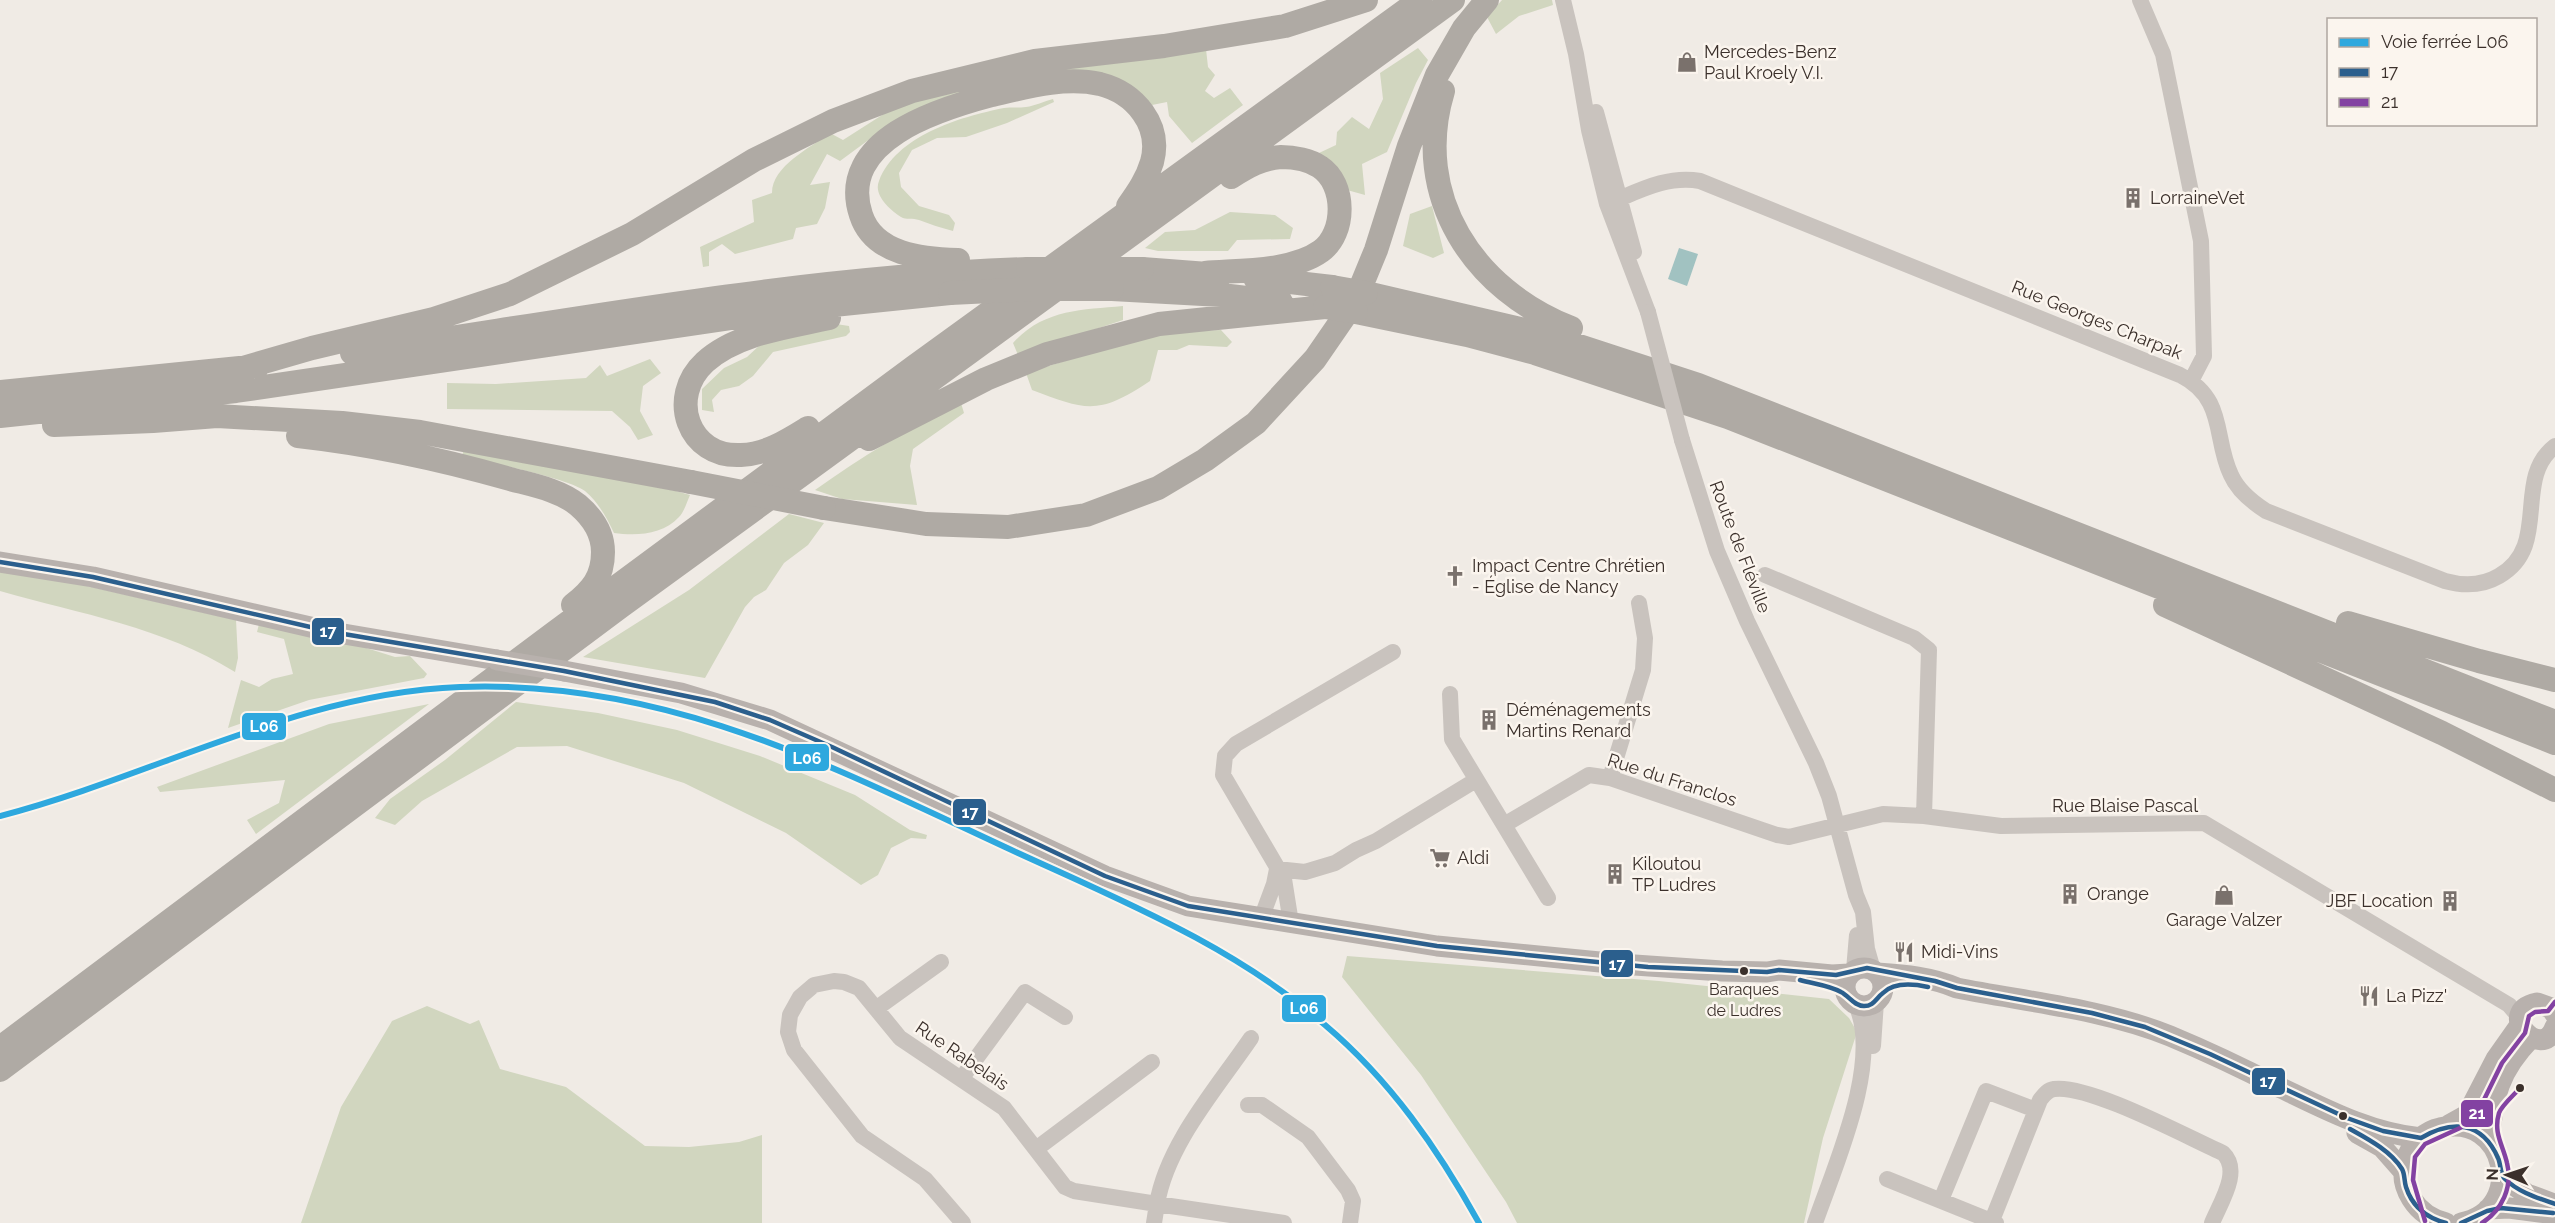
<svg xmlns="http://www.w3.org/2000/svg" width="2555" height="1223" font-family="Raleway,sans-serif">
  <style>
    .green { fill: #d1d6bf }
    .water { fill: #a1c2c1 }
    .lines { fill: none; stroke-linecap: round; stroke-linejoin: round }
    .minor { stroke: #c9c3be; stroke-width: 16 }
    .major { stroke: #b8b1ad; stroke-width: 21 }
    .highway { stroke: #afaaa4; stroke-width: 24 }
    .minor-bridge { stroke: #c9c3be; stroke-width: 16 }
    .major-bridge { stroke: #b8b1ad; stroke-width: 21 }
    .highway-bridge { stroke: #afaaa4; stroke-width: 24 }
    .bus-1-casing { stroke: #fbf5ee; stroke-width: 9 }
    .bus-2-casing { stroke: #fbf5ee; stroke-width: 9 }
    .bus-1 { stroke: #2b5f8d; stroke-width: 4.5 }
    .bus-2 { stroke: #8342a2; stroke-width: 4.5 }
    .rail-1-casing { stroke: #fbf5ee; stroke-width: 10 }
    .rail-1 { stroke: #2ea8de; stroke-width: 6 }
    .bus-dot { fill: #3b302b; stroke: #fbf5ee; stroke-width: 2 }
    .labels { text-anchor: middle; stroke-width: 5; stroke-linejoin: round; paint-order: stroke }
    .bus-label { font-size: 16px; fill: #3b302b; stroke: #fbf5ee }
    .poi-label { font-size: 18px; fill: #3b302b; stroke: #fbf5ee; text-anchor: start }
    .street-label { font-size: 18px; fill: #3b302b; stroke: #fbf5ee }
    .line-badge { stroke: #fbf5ee; stroke-width: 2 }
    .badge-label { font-size: 16px; text-anchor: middle; font-weight: bold; fill: #fff }
  </style>
  <rect width="100%" height="100%" fill="#f0ebe5"/>
  <path class="green" d="M1502,0H1552L1553,5L1519,16L1496,34L1487,17Z
    M1418,48L1428,60L1416,83L1387,152L1362,164L1365,195L1347,190L1319,153L1336,145L1337,132L1352,117L1369,129L1383,99L1380,73Z
    M1206,49L1208,67L1215,75L1205,91L1214,98L1230,88L1243,105L1192,143L1169,116L1167,102L1152,105L1120,81L897,119L840,161L827,154L810,185L830,182L825,208L817,224L796,228L793,239L735,254L722,244L709,252V266L703,267L700,247L754,222L752,200L772,193C772,166 810,148 830,133L843,140L890,110L999,75Z
    M1053,99L1054,102L1007,123L966,137L937,138L912,150L899,173L901,187L919,206L949,215L955,223L953,231C941,228 930,224 919,220C913,218 906,220 901,217C890,210 873,195 879,181C896,136 959,117 1004,108C1011,107 1019,108 1026,107C1035,106 1044,101 1053,99Z
    M1432,206L1444,253L1433,258L1403,246L1410,214Z
    M1230,212L1275,215L1293,228L1290,239L1237,240L1228,251H1158L1145,248L1165,232L1195,230Z
    M1123,306V320L1018,355L1013,343C1044,309 1081,310 1123,306Z
    M836,324L849,326L850,332L846,336L773,352L753,376L739,386L721,390L712,400L714,412L702,410V389L724,368L747,357L761,344Z
    M1221,330L1232,342L1227,347L1189,345L1177,350H1158L1150,381C1099,415 1087,411 1032,390L1026,373L1094,352L1168,332Z
    M650,359L661,373L643,386L640,411L653,435L638,440L630,427L612,411L447,409V383L496,384L586,378L600,365L607,376Z
    M961,403L964,413L913,449L910,466L917,505L842,499L815,490C862,457 909,427 961,403Z
    M464,449L676,491L690,495C687,502 684,512 679,517C663,535 636,536 614,533C607,518 598,502 585,491C568,478 487,462 462,456Z
    M789,514L824,523L808,545L784,563L766,590L754,597L745,607L705,678L583,657L689,590Z
    M0,569L26,572L236,620L238,658L235,672C163,627 80,614 0,591Z
    M259,624L344,641L395,657L410,656L427,674L424,678L309,700L228,728L241,680L259,687L272,679L293,674L284,639L257,632Z
    M516,702L598,713L677,730L760,756L855,795L910,830L927,835L926,839L911,838L891,848L878,875L861,885L786,833L684,783L567,746L517,747L422,801L395,825L375,818L390,799L445,760Z
    M429,704L256,834L247,820L279,803L285,780L160,792L157,787L329,724Z
    M1347,956L1659,981L1829,999L1849,1018L1857,1032L1823,1138L1804,1223H1517L1506,1202L1421,1075L1342,977Z
    M427,1006L470,1024L479,1020L500,1069L566,1087L645,1146L689,1147L739,1142L762,1135V1223H301L341,1107L392,1021Z"/>
  <path class="water" d="M1679,248L1698,254L1687,286L1668,279Z"/>
  <g class="lines">
    <path class="minor" d="M1563,0L1576,54L1589,130L1607,204L1648,312
      M2140,0L2163,54L2201,241L2204,356L2191,381
      M1596,112L1634,252
      M1607,204C1637,192 1666,175 1700,181L2180,375C2227,399 2213,438 2231,475C2238,491 2252,502 2266,511L2445,581C2463,586 2482,586 2499,576C2552,546 2512,479 2555,446
      M1682,440L1717,551L1747,621L1816,763L1829,796L1856,895L1863,912L1867,949L1873,970
      M1765,575L1914,638L1929,650L1924,816
      M1450,694L1452,739L1548,898
      M1610,778L1643,670L1645,638L1639,603
      M1504,825L1589,775L1610,778L1777,835L1789,837L1883,814L1924,816L2001,826L2204,823L2509,1005L2520,1018
      M1277,869L1305,872L1335,863L1356,850L1376,841L1476,780
      M1261,919L1274,884L1277,869
      M1291,923L1284,879L1223,775L1225,756L1236,744L1393,652
      M1854,970L1857,935
      M877,1008L941,962
      M1251,1038C1217,1088 1167,1144 1157,1204L1284,1223
      M1873,1046L1876,1002
      M961,1079L1025,992L1065,1017
      M1248,1105H1262L1308,1137L1348,1190L1353,1201L1350,1223
      M1036,1149L1152,1062
      M1887,1179L1996,1223
      M1941,1200L1986,1091L2036,1110
      M963,1223L925,1179L862,1136L794,1050L788,1032L790,1015L800,997L814,985L834,981L844,982L859,988L900,1038L1004,1108L1065,1187L1074,1191L1157,1204L1154,1223
      M1815,1223C1835,1165 1882,1062 1856,1005
      M1991,1223L2040,1100C2044,1095 2047,1090 2054,1089C2089,1084 2187,1137 2223,1153C2242,1171 2220,1203 2212,1223"/>
    <path class="major" d="M0,562L93,577L332,632L497,660
      M564,671L681,693L770,720L1105,876L1188,906L1437,946L1620,964L1722,971L1767,972L1779,970L1832,975L1849,974
      M1845 987a19 19 0 1 1 38 0a19 19 0 1 1-38 0Z
      M1877,973C1905,975 1931,977 1957,988C2028,1002 2103,1009 2170,1036C2206,1051 2242,1068 2277,1086C2323,1108 2369,1133 2421,1138
      M2555,1014L2551,1008L2537,1003C2494,1012 2542,1063 2555,1027
      M2449,1125L2467,1115L2496,1059L2520,1025
      M2357,1133L2382,1147L2404,1172
      M2489,1140C2494,1095 2498,1072 2531,1038
      M2503,1178L2527,1194L2554,1204
      M2488,1209L2509,1208L2555,1214
      M2446,1223C2417,1216 2396,1187 2407,1157C2413,1143 2425,1131 2440,1128C2506,1111 2528,1210 2461,1223"/>
    <path class="highway" d="M1443,91C1411,197 1474,290 1571,328
      M958,260C923,259 874,255 861,215C836,140 939,109 992,95C1026,87 1065,76 1100,84C1135,93 1162,125 1152,162C1147,179 1138,192 1128,206
      M1142,269L1221,275
      M1205,273C1239,270 1292,272 1321,251C1346,233 1346,184 1320,167C1310,160 1294,157 1281,157C1262,158 1247,167 1231,177
      M1255,278L1332,287
      M1112,289L1221,295L1281,302
      M1366,293L1542,334L1698,385L2555,722
      M1356,312L1467,335L1535,353L1728,417L2555,743
      M352,353C576,320 802,277 1028,269
      M243,368L312,348L434,319L510,294L632,234L754,160L833,121L912,91L1035,61L1164,46L1285,26L1366,0
      M0,392L258,366
      M0,416L236,391L785,310L950,293
      M54,425L153,421L217,416L342,423L420,432L691,482
      M808,428C787,441 767,454 741,455C688,458 667,397 705,362C737,333 789,327 829,318
      M298,436C370,444 440,459 510,479C532,485 560,490 578,505C592,517 603,533 603,552C603,577 592,590 573,605
      M869,439L986,379L1047,354L1159,324L1325,307
      M824,508L926,524L1008,527L1086,515L1158,488L1205,460L1256,423L1315,359L1355,301L1376,250L1409,146L1437,75L1464,28L1487,0
      M2165,605L2442,733L2555,790
      M2348,623L2479,661L2555,680
      M0,1048L554,633L914,367L1420,0
      M0,1070L620,607L1453,0"/>
    <path class="minor-bridge" d="M1648,312L1682,440"/>
    <path class="major-bridge" d="M497,660L564,671"/>
    <path class="highway-bridge" d="M1028,269H1142
      M1332,287L1366,293
      M950,293L1032,289H1112
      M1325,307L1356,312
      M691,482L824,508"/>
    <g class="bus-1-casing">
      <path id="bus-1" d="M0,562L93,577L332,632L564,671L715,702L770,720L832,747L1105,876L1188,906L1437,946L1648,967L1767,972L1779,970L1836,975L1867,968L1935,981L1957,988L2092,1013L2145,1027L2210,1054L2347,1118L2383,1131L2421,1138C2452,1120 2482,1121 2498,1158C2501,1164 2500,1175 2505,1179C2518,1192 2538,1198 2555,1204
        M1800,980C1814,984 1828,985 1841,992C1849,996 1854,1006 1864,1006C1874,1006 1876,998 1883,993C1894,982 1914,984 1928,987
        M2350,1129C2368,1139 2391,1151 2402,1169C2405,1174 2404,1181 2406,1187C2412,1206 2427,1218 2446,1223
        M2461,1223L2487,1211L2501,1208L2553,1213"/>
    </g>
    <g class="bus-2-casing">
      <path id="bus-2" d="M2425,1221L2413,1180L2415,1157L2425,1144L2460,1128L2476,1116L2502,1063L2525,1033L2529,1016L2535,1012L2548,1011L2555,1002
        M2482,1223C2502,1210 2513,1187 2507,1163C2503,1145 2493,1133 2499,1113C2502,1105 2514,1095 2520,1088"/>
    </g>
    <use href="#bus-1" class="bus-1"/>
    <use href="#bus-2" class="bus-2"/>
    <g class="rail-1-casing">
      <path id="rail-1" d="M0,816C154,776 298,693 460,687C669,679 834,768 1018,853C1125,902 1235,947 1325,1025C1390,1080 1438,1149 1479,1223"/>
    </g>
    <use href="#rail-1" class="rail-1"/>
  </g>
  <defs>
    <g id="shop-bare" transform="scale(1.62)"><path d="M-5-2.5h2.3a2.7 3.5 0 0 1 5.4 0H5L5.5 6h-11ZM-1.5-2.5h3a1.5 2.3 0 0 0-3 0Z" fill="#7a716c" stroke="#fbf5ee" stroke-width="2.5" paint-order="stroke"/></g>
    <g id="building-bare" transform="scale(1.62)"><path d="M-4-6H4V6H1V3H-1V6H-4ZM-2.5-4.3h1.7v1.8h-1.7ZM.8-4.3h1.7v1.8H.8ZM-2.5-1h1.7V.8h-1.7ZM.8-1h1.7V.8H.8Z" fill="#7a716c" stroke="#fbf5ee" stroke-width="2.5" paint-order="stroke"/></g>
    <g id="church-bare" transform="scale(1.62)"><path d="M-1.2-6h2.4v3.5h3.3v2.4h-3.3V6h-2.4V-.1h-3.3v-2.4h3.3Z" fill="#7a716c" stroke="#fbf5ee" stroke-width="2.5" paint-order="stroke"/></g>
    <g id="supermarket-bare" transform="scale(1.62)"><path d="M-6-5.5h2.5l.6 2H6L4.5 2H-2.5L-4.4-4H-6ZM-1.5 3.2a1.3 1.3 0 1 0 .1 0ZM3 3.2a1.3 1.3 0 1 0 .1 0Z" fill="#7a716c" stroke="#fbf5ee" stroke-width="2.5" paint-order="stroke"/></g>
    <g id="restaurant-bare" transform="scale(1.62)"><path d="M-5-6h1v4h1v-4h1v4h1v-4h1v5L-1.5 .5V6h-2V.5L-5-1ZM5-6V6H3V1.5H1.5Q1.5-4 5-6Z" fill="#7a716c" stroke="#fbf5ee" stroke-width="2.5" paint-order="stroke"/></g>
  </defs>
  <g fill-rule="evenodd">
    <use href="#shop-bare" x="1687" y="62"/>
    <use href="#building-bare" x="2133" y="198"/>
    <use href="#church-bare" x="1455" y="576"/>
    <use href="#building-bare" x="1489" y="720"/>
    <use href="#supermarket-bare" x="1440" y="858"/>
    <use href="#building-bare" x="1615" y="874"/>
    <use href="#building-bare" x="2070" y="894"/>
    <use href="#shop-bare" x="2224" y="895"/>
    <use href="#building-bare" x="2450" y="901"/>
    <use href="#restaurant-bare" x="1904" y="952"/>
    <use href="#restaurant-bare" x="2369" y="996"/>
  </g>
  <g class="bus-dot">
    <circle cx="1744" cy="971" r="5"/>
    <circle cx="2520" cy="1088" r="5"/>
    <circle cx="2343" cy="1116" r="5"/>
  </g>
  <g class="labels">
    <g class="bus-label">
      <text x="1744" y="995">Baraques<tspan x="1744" dy="21">de Ludres</tspan></text>
    </g>
    <g class="poi-label">
      <text x="1704" y="58">Mercedes-Benz<tspan x="1704" dy="21">Paul Kroely V.I.</tspan></text>
      <text x="2150" y="204">LorraineVet</text>
      <text x="1472" y="572">Impact Centre Chrétien<tspan x="1472" dy="21">- Église de Nancy</tspan></text>
      <text x="1506" y="716">Déménagements<tspan x="1506" dy="21">Martins Renard</tspan></text>
      <text x="1457" y="864">Aldi</text>
      <text x="1632" y="870">Kiloutou<tspan x="1632" dy="21">TP Ludres</tspan></text>
      <text x="2087" y="900">Orange</text>
      <text x="2433" y="907" text-anchor="end">JBF Location</text>
      <text x="2224" y="926" text-anchor="middle">Garage Valzer</text>
      <text x="1921" y="958">Midi-Vins</text>
      <text x="2386" y="1002">La Pizz'</text>
    </g>
    <g class="street-label">
      <text transform="translate(2097 320) rotate(22)" y="6">Rue Georges Charpak</text>
      <text transform="translate(1740 547) rotate(69)" y="6">Route de Fléville</text>
      <text transform="translate(1672 780) rotate(18)" y="6">Rue du Franclos</text>
      <text x="2125" y="812">Rue Blaise Pascal</text>
      <text transform="translate(962 1056) rotate(34)" y="6">Rue Rabelais</text>
    </g>
  </g>
  <g class="line-badge">
    <rect x="311" y="617" width="34" height="29" rx="6" fill="#2b5f8d"/>
    <rect x="241" y="712" width="46" height="29" rx="6" fill="#2ea8de"/>
    <rect x="784" y="743" width="46" height="29" rx="6" fill="#2ea8de"/>
    <rect x="952" y="798" width="35" height="28" rx="6" fill="#2b5f8d"/>
    <rect x="1600" y="949" width="34" height="29" rx="6" fill="#2b5f8d"/>
    <rect x="1281" y="994" width="46" height="29" rx="6" fill="#2ea8de"/>
    <rect x="2251" y="1067" width="35" height="29" rx="6" fill="#2b5f8d"/>
    <rect x="2460" y="1099" width="34" height="29" rx="6" fill="#8342a2"/>
  </g>
  <g class="badge-label">
    <text x="328" y="637">17</text>
    <text x="264" y="732">L06</text>
    <text x="807" y="764">L06</text>
    <text x="970" y="818">17</text>
    <text x="1617" y="970">17</text>
    <text x="1304" y="1014">L06</text>
    <text x="2268" y="1087">17</text>
    <text x="2477" y="1119">21</text>
  </g>
  <rect x="2327" y="18" width="210" height="108" fill="#fbf5ee" stroke="#aea6a0" stroke-width="1.5"/>
  <rect x="2339" y="38" width="30" height="9" fill="#2ea8de" stroke="#aea6a0" stroke-width="1.5"/>
  <text x="2381" y="48" font-size="18" fill="#3b302b">Voie ferrée L06</text>
  <rect x="2339" y="68" width="30" height="9" fill="#2b5f8d" stroke="#aea6a0" stroke-width="1.5"/>
  <text x="2381" y="78" font-size="18" fill="#3b302b">17</text>
  <rect x="2339" y="98" width="30" height="9" fill="#8342a2" stroke="#aea6a0" stroke-width="1.5"/>
  <text x="2381" y="108" font-size="18" fill="#3b302b">21</text>
  <g transform="translate(2507 1175) rotate(272)" stroke="#fbf5ee" stroke-width="4.5" paint-order="stroke">
  <path d="M0-4.5L10 22L0 15L-10 22Z" fill="#3b302b"/>
  <text y="-9" font-size="16" font-weight="bold" text-anchor="middle" fill="#3b302b">N</text>
  </g>
</svg>
